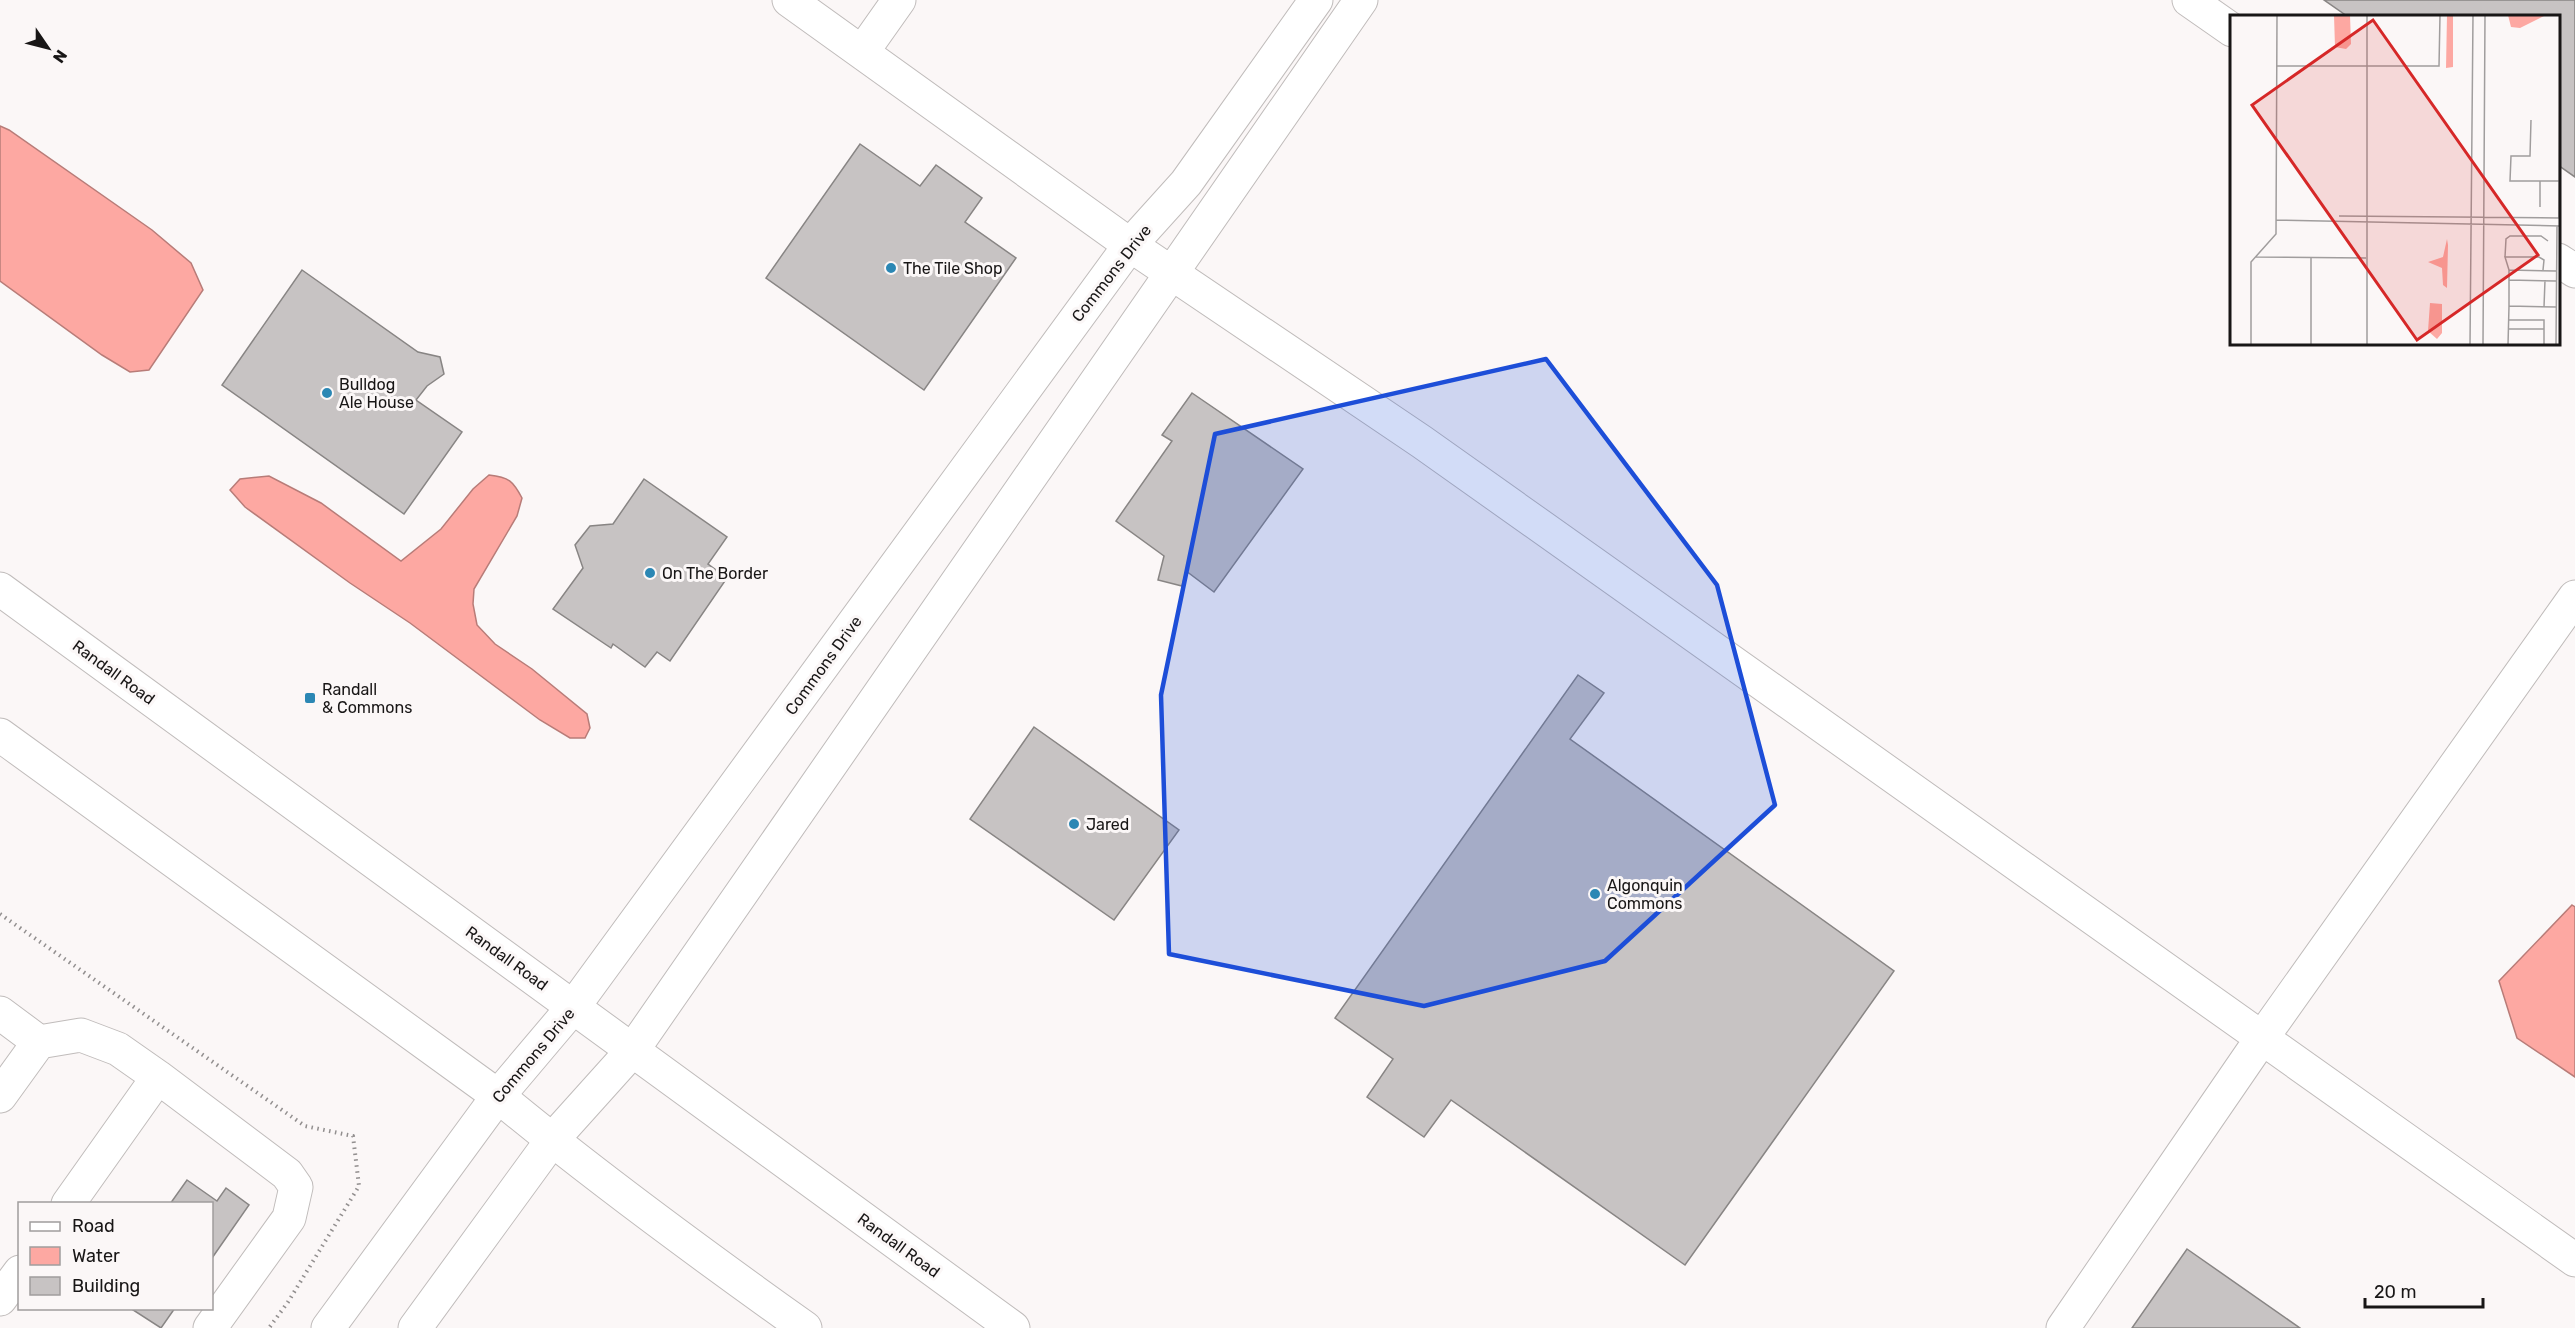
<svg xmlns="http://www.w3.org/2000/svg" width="2575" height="1328" font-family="Rubik,sans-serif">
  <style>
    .water { fill: #fda8a2; stroke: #b87c78; stroke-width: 1.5 }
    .building { fill: #c7c3c3; stroke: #888584; stroke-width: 1.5 }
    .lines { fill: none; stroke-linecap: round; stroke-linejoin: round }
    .minor-casing { stroke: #c0bcbb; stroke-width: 35 }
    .major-casing { stroke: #c0bcbb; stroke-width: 35 }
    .path { stroke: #928f8f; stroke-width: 4; stroke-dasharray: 1.5 4.5; stroke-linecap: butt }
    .minor { stroke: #fff; stroke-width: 33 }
    .major { stroke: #fff; stroke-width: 33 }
    .marked { fill: #1d4ed8; fill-opacity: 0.2; stroke: #1d4ed8; stroke-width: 4.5; stroke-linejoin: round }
    .poi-dot { fill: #2b87b4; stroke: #fbf7f7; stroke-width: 2 }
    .labels { text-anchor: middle; stroke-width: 6; stroke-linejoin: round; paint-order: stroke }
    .poi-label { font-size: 16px; fill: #181616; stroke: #fbf7f7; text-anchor: start }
    .street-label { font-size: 16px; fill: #181616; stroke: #fbf7f7 }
    .inset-road { fill: none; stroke: #a09d9d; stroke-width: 1.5 }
    .view { fill: #d62828; fill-opacity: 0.15; stroke: #d62828; stroke-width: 3 }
    .inset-edge { fill: none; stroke: #181616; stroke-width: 3 }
  </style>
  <rect width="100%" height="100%" fill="#fbf7f7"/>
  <path class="water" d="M0,126L9,130L152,230L191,263L203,290L149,370L130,372L102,355L0,281Z
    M489,475C509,477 513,481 522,498L517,516L474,589L473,604L477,625L495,644L532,669L587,714L590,728L585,738H570L540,720L410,623L350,583L245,507L230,490L240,479L269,476L321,503L401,561L441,529L473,489Z
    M2572,905L2575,907V1077L2517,1038L2499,981Z"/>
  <path class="building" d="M2324,0H2575V177L2558,165V16H2347Z
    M860,144L920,186L936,165L982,198L965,222L1016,258L924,390L766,278Z
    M302,270L418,352L440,357L444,374L427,386L416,400L462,432L404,514L222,385Z
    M1192,393L1303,469L1214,592L1186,571L1182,586L1158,580L1164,556L1116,521L1172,441L1162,435Z
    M644,479L727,537L708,564L727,578L670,661L657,652L645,667L613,644L611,648L553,609L583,568L575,545L590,526L613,524Z
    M1578,675L1604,693L1570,739L1894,971L1685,1265L1451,1100L1424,1137L1367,1097L1393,1059L1335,1018Z
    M1034,727L1179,830L1114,920L970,819Z
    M187,1180L217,1201L226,1188L249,1205L212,1258V1204H170Z
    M2187,1249L2300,1328H2132Z
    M130,1308H175L161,1328Z"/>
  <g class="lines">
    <g class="minor-casing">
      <path id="minor" d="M789,0L1130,245L1422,442L2575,1260
        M2189,0L2232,30
        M863,51L899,0
        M2558,260L2575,271
        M0,1013L39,1042
        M158,1077L287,1174L296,1187L289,1218L210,1328
        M0,1096L39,1042L81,1035L118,1049L158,1077L68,1204
        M0,1299L20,1272
        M328,1328L498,1096L574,1006L1130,245L1186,183L1316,0
        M415,1328L552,1140L632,1051L1361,0
        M2063,1328L2262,1038L2575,597"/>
    </g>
    <g class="major-casing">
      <path id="major" d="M0,589L1013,1328
        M0,735L498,1096C597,1178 701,1254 805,1328"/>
    </g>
    <path class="path" d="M0,914L305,1126L353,1136L359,1186L288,1302L269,1328"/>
    <use href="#minor" class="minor"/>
    <use href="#major" class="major"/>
  </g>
  <path class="marked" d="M1546,359L1717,585L1775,805L1605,961L1424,1006L1169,954L1161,695L1215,434Z"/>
  <g class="poi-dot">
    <circle cx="891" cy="268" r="6"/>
    <circle cx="327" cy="393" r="6"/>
    <circle cx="650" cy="573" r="6"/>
    <rect x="304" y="692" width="12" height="12" rx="3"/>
    <circle cx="1074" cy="824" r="6"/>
    <circle cx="1595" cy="894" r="6"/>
  </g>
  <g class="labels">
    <g class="poi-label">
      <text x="903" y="274">The Tile Shop</text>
      <text x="339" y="390">Bulldog<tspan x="339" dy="18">Ale House</tspan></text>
      <text x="662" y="579">On The Border</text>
      <text x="322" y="695">Randall<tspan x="322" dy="18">&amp; Commons</tspan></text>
      <text x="1086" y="830">Jared</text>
      <text x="1607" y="891">Algonquin<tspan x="1607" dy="18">Commons</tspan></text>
    </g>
    <g class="street-label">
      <text transform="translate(1111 273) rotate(-52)" y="6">Commons Drive</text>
      <text transform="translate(823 665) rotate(-54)" y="6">Commons Drive</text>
      <text transform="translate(114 672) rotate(36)" y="6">Randall Road</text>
      <text transform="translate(507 958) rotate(36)" y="6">Randall Road</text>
      <text transform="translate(533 1055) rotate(-50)" y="6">Commons Drive</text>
      <text transform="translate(899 1245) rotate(36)" y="6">Randall Road</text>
    </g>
  </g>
  <g transform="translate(2230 15)">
    <rect width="330" height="330" fill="#fbf7f7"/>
    <path d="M104,0H120L121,29L116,34L105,32ZM217,0H223V52L216,53ZM278,0H316L290,13L281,12ZM217,224L218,230L217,273L213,270L212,253L198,247L213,242ZM200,288L212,289V318L207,324L198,316Z" fill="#fda8a2"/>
    <path class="inset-road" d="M47,51H209L210,0M301,105L300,141H281L280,166H329M310,192V166M109,201L330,203M329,203L330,53M46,205L330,211M26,242L136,243M275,242L276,224L280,221H311L318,226M279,255V291L326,292M313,255L314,245L309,242H275L279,255L326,256M279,265L326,266M314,292L315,265M279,305H314V330M278,314H314M21,330V247L46,219L47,0M81,330V242M137,330V0M240,330L243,0M253,330L255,0M278,330L279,291M326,330L327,211"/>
    <path class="view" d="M143,5L308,240L187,325L22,90Z"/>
    <rect width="330" height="330" class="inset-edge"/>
  </g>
  <rect x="18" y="1202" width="195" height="108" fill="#fbf7f7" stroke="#a09d9d" stroke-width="1.5"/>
  <rect x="30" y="1222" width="30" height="9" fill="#ffffff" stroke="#a09d9d" stroke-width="1.5"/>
  <text x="72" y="1232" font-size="18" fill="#181616">Road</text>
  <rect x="30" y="1247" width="30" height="18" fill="#fda8a2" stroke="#a09d9d" stroke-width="1.5"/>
  <text x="72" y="1262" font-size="18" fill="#181616">Water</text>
  <rect x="30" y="1277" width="30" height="18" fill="#c7c3c3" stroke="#a09d9d" stroke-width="1.5"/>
  <text x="72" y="1292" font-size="18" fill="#181616">Building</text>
  <g transform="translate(48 48) rotate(125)" stroke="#fbf7f7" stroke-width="4.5" paint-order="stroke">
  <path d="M0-4.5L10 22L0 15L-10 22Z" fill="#181616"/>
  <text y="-9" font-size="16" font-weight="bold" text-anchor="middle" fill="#181616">N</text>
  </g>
  <path d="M2365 1298v9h118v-9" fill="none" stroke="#181616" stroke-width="3"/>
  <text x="2374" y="1298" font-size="18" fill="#181616" stroke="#fbf7f7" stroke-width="4.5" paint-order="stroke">20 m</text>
</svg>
